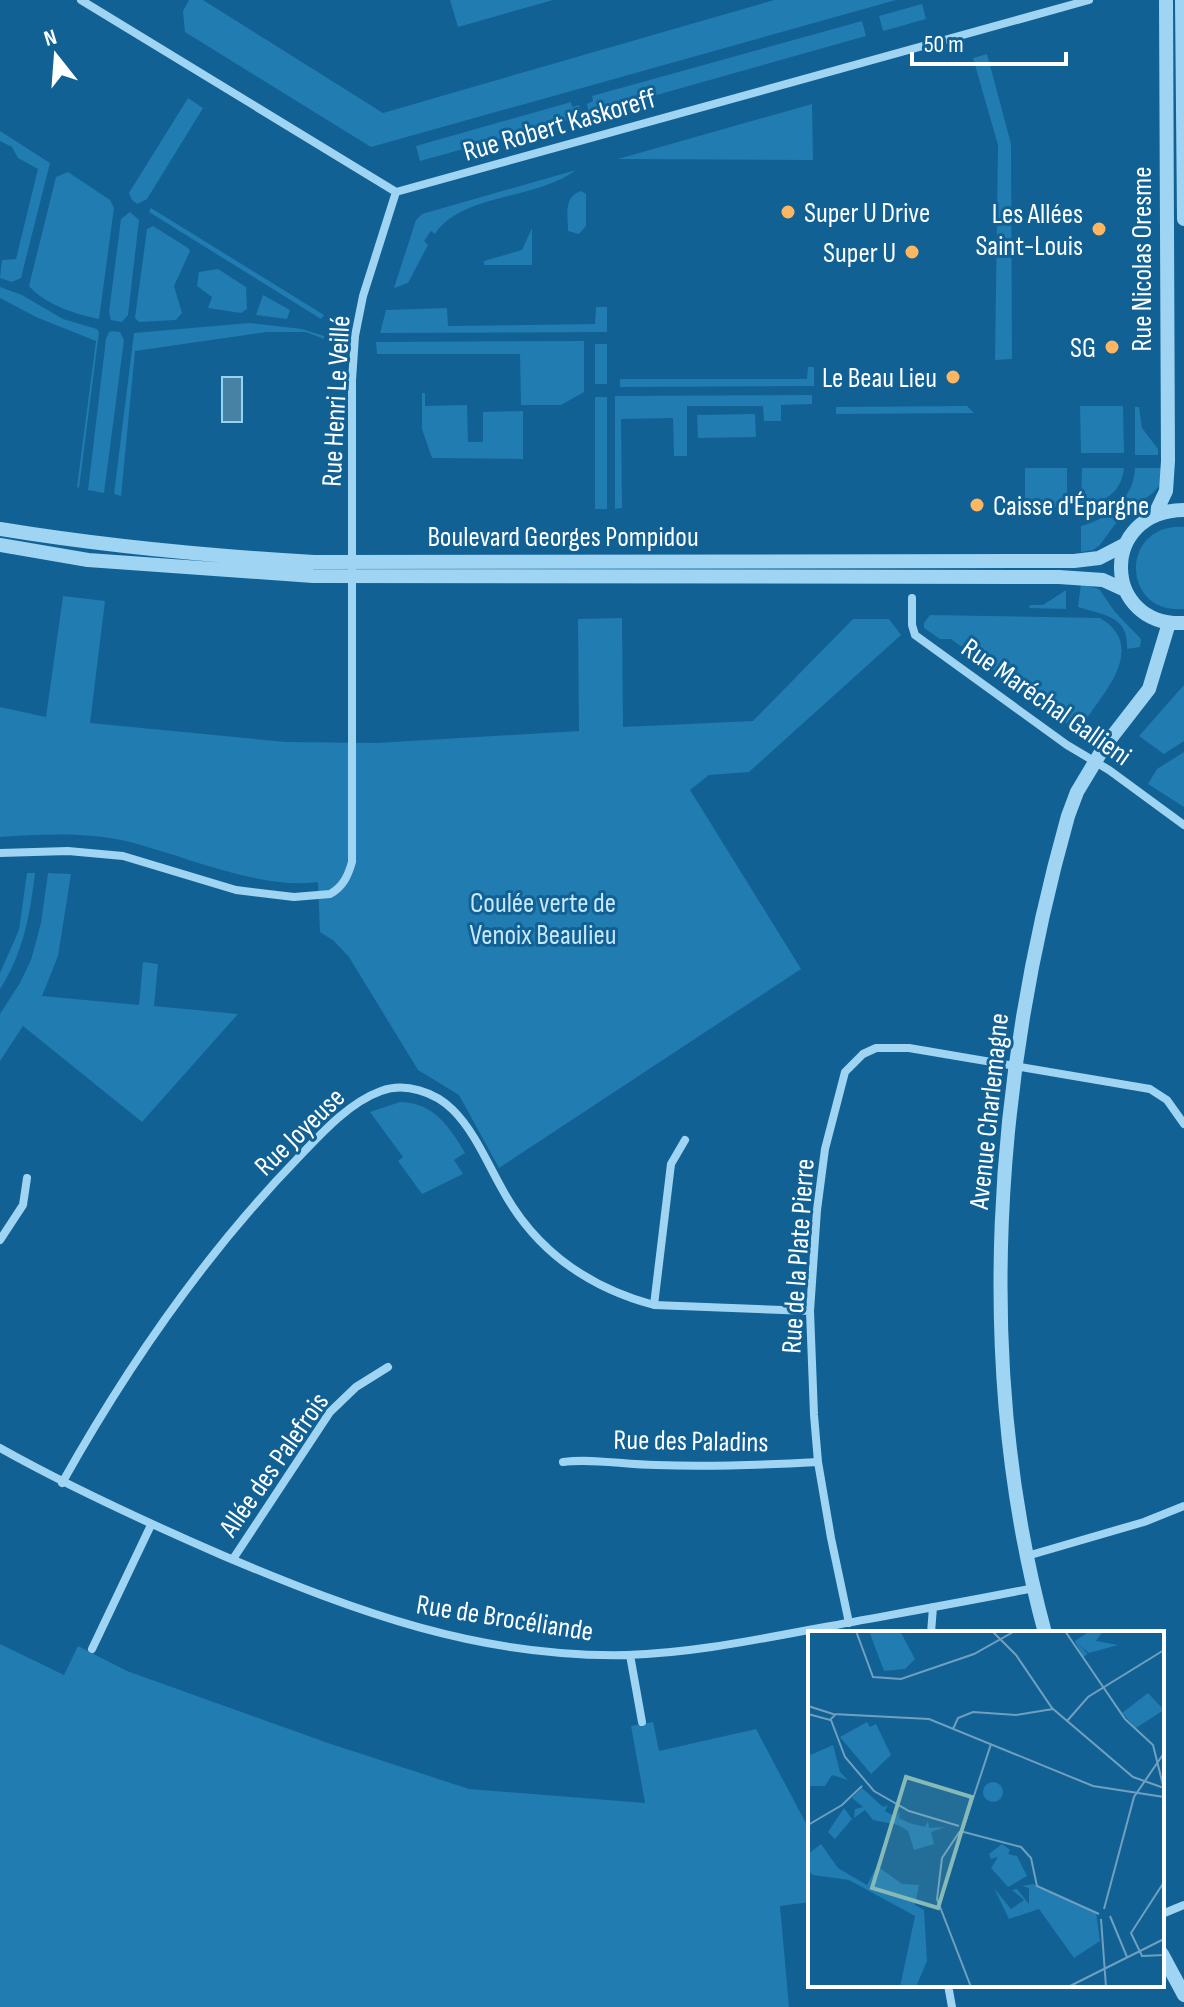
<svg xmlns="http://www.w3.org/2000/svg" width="1184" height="2007" font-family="'Sofia Sans Condensed',sans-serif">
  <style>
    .green { fill: #207cb1 }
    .water { fill: #4781a4; stroke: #91d2f6; stroke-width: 2 }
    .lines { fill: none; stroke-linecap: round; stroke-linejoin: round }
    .minor { stroke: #a0d4f3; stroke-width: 8 }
    .tertiary { stroke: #a0d4f3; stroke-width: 14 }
    .poi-dot { fill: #ffb661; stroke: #116194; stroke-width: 3 }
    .labels { text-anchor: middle; stroke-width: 6; stroke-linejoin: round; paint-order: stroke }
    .street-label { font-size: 28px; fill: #fff; stroke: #116194 }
    .poi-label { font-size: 28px; fill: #fff; stroke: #116194; text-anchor: end }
    .park-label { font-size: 28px; fill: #c7e9fd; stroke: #116194 }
    .inset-road { fill: none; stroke: #70a0bf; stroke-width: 2 }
    .view { fill: #87bab6; fill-opacity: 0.15; stroke: #87bab6; stroke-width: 4 }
    .inset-edge { fill: none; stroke: #fff; stroke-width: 4 }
  </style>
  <rect width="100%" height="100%" fill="#116194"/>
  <path class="green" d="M189,0H203L383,113L774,0H896L371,147L185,32L183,11Z
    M450,0H553L458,27Z
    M922,4L926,19L883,31L879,16Z
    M862,21L866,36L589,114L587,104L593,101L592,96Z
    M987,54L1011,144L1012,359L995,360L998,145L973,58Z
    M188,98L203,108L147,199L137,204L132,200L129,193Z
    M571,102L572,107L579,105L582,116L420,161L416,146Z
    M812,104L813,160L618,159Z
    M0,131L50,163L21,278L12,282L0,278L2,260L16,259L38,169L18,158L12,147L0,141Z
    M576,170C537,200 462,193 435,234L431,231L424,241L428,245L408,283L394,288L416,220L422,214Z
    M68,172L110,200L114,208L99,319C75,314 46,305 29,286L56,177Z
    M581,191L586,194V226L579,234L568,231C568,215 563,197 581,191Z
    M151,208L324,315L321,319L149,212Z
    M130,212L139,220L128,315L122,322L111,320L109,312L121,219Z
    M153,226L188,248L190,251L174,286L182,313L176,320L139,322L135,318L147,229Z
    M532,228V265H484V261L522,250Z
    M218,269L246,287L247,309L241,313L208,308L212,297L197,286L199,272Z
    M0,287L22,295L63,319L97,329L99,332L79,488L77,487L96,341L36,317L0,298Z
    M263,295L290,310L287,319L256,315Z
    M596,307H607V332L380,333L386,310L447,308L448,326L595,324Z
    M249,323L302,329L324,336V339L306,332H267L135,351L121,496L114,494L134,333Z
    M113,331L120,332L124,340L104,493L88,490L106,339L109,332Z
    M584,341V392L561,405H521L520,354H377L376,342Z
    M595,344H607V384H595Z
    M808,367H814V386L620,387V379H807Z
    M422,393H425V406L467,405L468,442H483V412L523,411V459L432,458L422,429Z
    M812,395V404L781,405V421H764L763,406H687V456H674L673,418L621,419L622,508L615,509V396Z
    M595,397H607V509H595Z
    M967,406L974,413L836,414V407Z
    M1080,406H1123L1124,453H1081Z
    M1135,407H1139L1142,428L1158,449V455H1135Z
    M755,414L756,437L698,438L697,415Z
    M1025,468H1067V507H1025Z
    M1082,468H1124C1121,494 1105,501 1081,507Z
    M1135,468H1162L1161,484L1153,493L1121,516L1100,545L1093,550L1081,552V526C1109,519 1134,498 1135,468Z
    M1184,527V609C1121,615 1119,523 1184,527Z
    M1081,584L1099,589L1115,612L1141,639L1140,647L1127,649C1129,615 1102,615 1078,607Z
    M1066,590V609L1029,608L1030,605H1043Z
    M63,596L105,601L90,723L286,742L377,743L579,731L578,619L622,618L623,727L753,721L853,619H889L901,635L749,772L709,775L690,790L801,969L499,1168L459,1095L418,1070L349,957L334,941L320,932L318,882C260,890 185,856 130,842C88,832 43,834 0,837V707L46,717Z
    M930,615L1100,618C1138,640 1118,675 1099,701C1091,711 1085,725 1073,728L951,639H940L924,628V623Z
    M1184,685V741L1164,754L1139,736Z
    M1184,752V807L1148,784L1157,769Z
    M27,873H35C30,915 23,954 0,989V973L19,930Z
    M48,873L71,874L58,956L42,996L139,1005L143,962L158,964L154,1006L238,1014L142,1122L23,1026L0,1061V1014L20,983L31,960L41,923Z
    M400,1102C434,1103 449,1126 465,1153L454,1160L463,1174L422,1194L398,1161L403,1157L370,1112Z
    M0,1644L64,1675L78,1646L127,1671L328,1743L469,1789L645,1803L631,1726L653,1722L659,1751L756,1729L809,1829L810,1902L780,1906L789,2007H0Z"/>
  <path class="water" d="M222,377H242V422H222Z"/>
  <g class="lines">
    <path class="minor" d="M81,0L396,192L1089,0
      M912,598V625L915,635L1067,745L1109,770L1184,825
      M0,853L68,851L123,856L236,890L294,897L330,894C343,887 348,876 352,862V380L355,336L363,296L396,192
      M0,1240L23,1205L27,1178
      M654,1305L671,1164L685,1140
      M0,1448C73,1489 148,1523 224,1556C357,1612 480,1658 627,1655C694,1653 759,1639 825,1627C895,1614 964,1602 1034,1588
      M563,1462C594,1458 624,1465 656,1465C710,1467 764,1465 818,1462
      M62,1483C127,1367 204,1255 297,1159C320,1135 348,1103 381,1091C405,1082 435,1092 453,1110C474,1131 487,1162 501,1187C534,1249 587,1287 654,1305L810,1311
      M1027,1556L1144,1522L1184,1506
      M233,1559L330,1412L356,1387L388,1367
      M849,1623L831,1538L818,1462L814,1415L810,1311L817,1210L825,1149L845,1072L863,1054L876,1048H909L1150,1089L1167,1100L1184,1124
      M931,1633L933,1607
      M92,1649L151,1525
      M630,1655L642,1722
      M1162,1914L1184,1905
      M948,1985L952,2007"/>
    <path class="tertiary" d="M1182,0L1184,219
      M1184,510C1098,511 1102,627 1184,623
      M1155,514L1166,491L1168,461L1166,0
      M0,529C104,546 208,556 314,562L1074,561L1099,558L1124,545
      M0,545L88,560L313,576L1059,577L1103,580L1125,590
      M1045,1633C973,1367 994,1079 1068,816L1077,792L1104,747L1149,689L1169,623
      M1162,1954L1184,1995"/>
  </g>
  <g class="poi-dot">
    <circle cx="788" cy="212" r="8"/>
    <circle cx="1099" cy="229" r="8"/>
    <circle cx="912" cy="252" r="8"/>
    <circle cx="1112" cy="347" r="8"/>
    <circle cx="953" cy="377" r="8"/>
    <circle cx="977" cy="505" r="8"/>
  </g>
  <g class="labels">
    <g class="street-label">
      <text transform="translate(559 124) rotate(-16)" y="10">Rue Robert Kaskoreff</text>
      <text transform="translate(1141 259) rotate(-90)" y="10">Rue Nicolas Oresme</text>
      <text transform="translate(335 401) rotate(-87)" y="10">Rue Henri Le Veillé</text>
      <text x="563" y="546">Boulevard Georges Pompidou</text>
      <text transform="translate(1047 701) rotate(35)" y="10">Rue Maréchal Gallieni</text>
      <text transform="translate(988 1111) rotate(-84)" y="10">Avenue Charlemagne</text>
      <text transform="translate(299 1131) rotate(-44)" y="10">Rue Joyeuse</text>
      <text transform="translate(797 1256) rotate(-86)" y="10">Rue de la Plate Pierre</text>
      <text transform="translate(691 1440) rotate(1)" y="10">Rue des Paladins</text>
      <text transform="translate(273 1464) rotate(-55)" y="10">Allée des Palefrois</text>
      <text transform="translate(505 1617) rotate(9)" y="10">Rue de Brocéliande</text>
    </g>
    <g class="poi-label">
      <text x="804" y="222" text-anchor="start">Super U Drive</text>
      <text x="1083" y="223">Les Allées<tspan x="1083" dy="32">Saint-Louis</tspan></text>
      <text x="896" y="262">Super U</text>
      <text x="1096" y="357">SG</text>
      <text x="937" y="387">Le Beau Lieu</text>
      <text x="993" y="515" text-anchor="start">Caisse d'Épargne</text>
    </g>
    <g class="park-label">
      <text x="543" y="912">Coulée verte de<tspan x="543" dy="32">Venoix Beaulieu</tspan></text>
    </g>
  </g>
  <g transform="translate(808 1631)">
    <rect width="356" height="356" fill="#116194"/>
    <path d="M61,0H92L107,28L97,38L76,40ZM282,0H295L288,10L310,14L281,22L270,13L280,23L275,26L267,10ZM340,62L356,79L328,97L314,82ZM59,91L62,96L68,93L83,124L63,143L32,106ZM25,114L32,141L40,149L24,144L17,155H1L0,125ZM175 161a10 10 0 1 1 20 0a10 10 0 1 1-20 0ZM54,157L75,176L80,174L77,180L88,186L92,180L91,187L101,192L117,196L120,190L121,197L137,196L123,201L126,213L106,219L100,200L90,194L65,189L57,179L46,187L47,178L55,176L44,167ZM36,177L44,188L27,208L20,201ZM13,213L30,237L59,254L69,235L94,253L111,254L107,274L116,279L119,330L108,356H92L107,285L41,249L5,244L0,240V223ZM194,213L202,219L200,223L209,225L219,245L200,256L183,237L190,226L183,228L181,223ZM225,253L288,281L292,310L266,327L231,278L201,288L186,257L203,278L216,269L204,259L209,258L221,273V257L214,255Z" fill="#207cb1"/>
    <path class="inset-road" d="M48,0L65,46L93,48L166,23L207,0M184,0L208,24L244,77L325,146L356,157M257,0L317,88L345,114L356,158M0,75L25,83L121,88L285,155L356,166M0,83L22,89L28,83M23,89L37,126L66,160L101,180L151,195M259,90L280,66L356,19M145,98L150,87L165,81L208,84L245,78M0,194L34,174L54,155M156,195L183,113M152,200L213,216L223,227L229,255L291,283M152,200L134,227L129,268L163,356M356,251L323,302L334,325L356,324M296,278L326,166L356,122M302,285L319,326M293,288L298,356M260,356L356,308"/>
    <path class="view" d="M98,146L164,166L130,277L64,257Z"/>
    <rect width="356" height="356" class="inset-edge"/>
  </g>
  <g transform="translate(56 56) rotate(343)" stroke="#116194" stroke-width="6" paint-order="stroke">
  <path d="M0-6L14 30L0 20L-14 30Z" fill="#ffffff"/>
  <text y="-12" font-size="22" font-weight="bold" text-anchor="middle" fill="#ffffff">N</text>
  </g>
  <path d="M912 52v12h154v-12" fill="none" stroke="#ffffff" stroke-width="4"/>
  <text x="924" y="52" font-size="24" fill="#ffffff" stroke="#116194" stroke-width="6" paint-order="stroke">50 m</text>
</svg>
